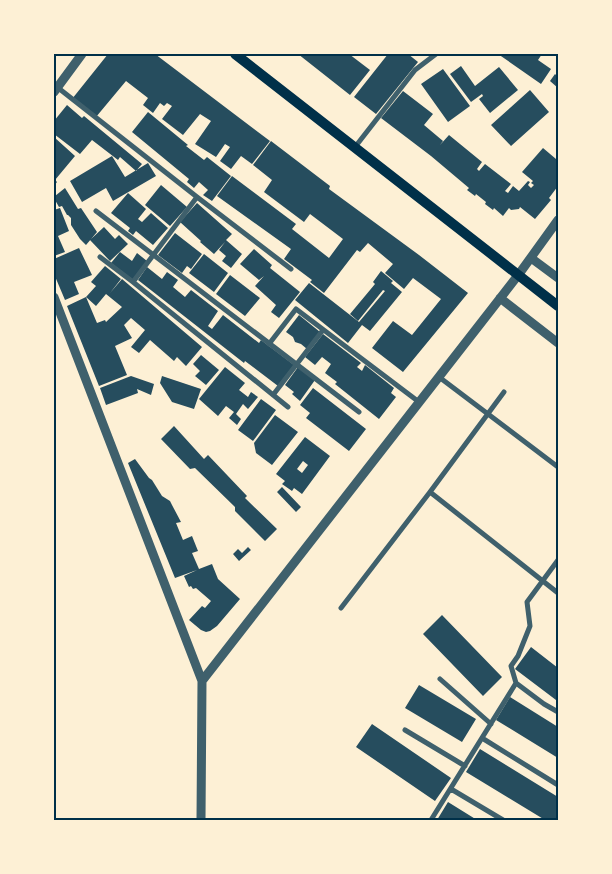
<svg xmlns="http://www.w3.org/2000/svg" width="612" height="874" font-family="'Roboto Condensed',sans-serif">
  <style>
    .building { fill: #264d5e; fill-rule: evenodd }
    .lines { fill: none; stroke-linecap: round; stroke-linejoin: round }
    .minor { stroke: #3f606c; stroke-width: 5 }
    .tertiary { stroke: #3f606c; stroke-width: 9 }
    .secondary { stroke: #003049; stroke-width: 10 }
    .neatline { fill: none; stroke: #003049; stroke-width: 2 }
  </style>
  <rect width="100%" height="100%" fill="#fdf0d5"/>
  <path class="building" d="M108,54H155L270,141L252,164L241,156L231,169L220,161L230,147L225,144L216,157L195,144L211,121L200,114L183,135L162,119L172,106L167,103L164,106L160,103L153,113L143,105L148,98L126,81L96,117L72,99Z
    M298,54H349L370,70L350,95Z
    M388,54H408L418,62L376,114L354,97Z
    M498,54H542L538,60L551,69L541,84Z
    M461,66L475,86L499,67L518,90L490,113L479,99L483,96L482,94L471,102L450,74Z
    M443,69L470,106L448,122L421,84Z
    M555,74L558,77V88L550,81Z
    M530,90L549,112L511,146L491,125Z
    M403,91L433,114L424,125L443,141L440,145L449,135L482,162L477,169L479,171L485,164L511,184L505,191L508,193L513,186L519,191L528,181L530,182L528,185L531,188L534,185L531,183L533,181L522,172L543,148L556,159L558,156V186L549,198L551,200L535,219L520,207L519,209L511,210L509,208L503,216L494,208L493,210L485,204L486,202L476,194L475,196L467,190L469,188L431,156L381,118Z
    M67,105L82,118L84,116L142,164L136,171L120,157L118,160L92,140L80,154L54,134V121Z
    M148,112L188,145L186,146L204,160L207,157L231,176L212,201L203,195L208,190L199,182L194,188L187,182L189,179L132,132Z
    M54,137L75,156L55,180L57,182L54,186Z
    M271,141L330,186L329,189L419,255L468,293L403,372L372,348L393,321L412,335L441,299L413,278L404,289L385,273L393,264L368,243L360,252L357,250L324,293L310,282L312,280L284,259L291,249L217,196L232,176L296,224L292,229L329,258L343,239L310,214L304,222L264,192L272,180L253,165Z
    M112,156L125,177L148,163L156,176L113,201L106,188L82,202L70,181Z
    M161,185L187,207L170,226L145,205Z
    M65,188L78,209L81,208L97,232L86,245L80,239L71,225V218L68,215H67L62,206L59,207L55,200V196Z
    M128,193L146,209L138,219L142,222L151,213L168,228L153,245L136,231L133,235L128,231L130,228L111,213Z
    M197,203L232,234L226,240L242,254L231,268L222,261L226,256L219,250L225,242L214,254L200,242L201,241L180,222Z
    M60,208L69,231L58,236L65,252L54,256V210Z
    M104,227L115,239L119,235L128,244L110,261L90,240Z
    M175,233L202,254L191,269L187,266L182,273L158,255Z
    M79,248L92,275L74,282L79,294L65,300L54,274V259Z
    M254,249L272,265L270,268L300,292L279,318L271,312L276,305L255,286L264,276L259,280L240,264Z
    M120,252L132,261L137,253L147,261L133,280L111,263Z
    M204,254L228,273L214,292L189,273Z
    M105,266L121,279L110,293L122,279L202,347L186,366L177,357L174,361L150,340L139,353L131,347L145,330L131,318L124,325L132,338L115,346L127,375L99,386L67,306L86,297L96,286L91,282ZM106,294L122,307L106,322L105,320L97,323L86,297L96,306Z
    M147,267L162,279L167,272L178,280L173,287L185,297L191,290L218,311L208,326L212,329L223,315L259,343L261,340L294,365L278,386L245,361L244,363L138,280Z
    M381,271L393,281L391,283L402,292L370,331L362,325L348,343L295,300L309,283L359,322L385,291L383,290L358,321L350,314L375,284L373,282Z
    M230,275L260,298L245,316L216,294Z
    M299,315L320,332L307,349L301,344L295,342L293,337L286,332Z
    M323,334L361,363L357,367L362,371L365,365L394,388L391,393L396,397L379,419L335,384L337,382L325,373L331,364L322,357L315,365L305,357Z
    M201,355L219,370L206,385L195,376L200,371L193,364Z
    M225,367L245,383L239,390L248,397L251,392L258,397L248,409L243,404L236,414L241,419L237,425L229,418L234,412L226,406L218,416L199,399Z
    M298,367L315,380L300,401L292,394L294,392L285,385Z
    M131,376L154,384L151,395L137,389L138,393L106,405L100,388Z
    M162,376L201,389L194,409L172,402L160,383Z
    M313,388L366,429L349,451L306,418L310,413L300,405Z
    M261,399L276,410L253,441L238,430Z
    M275,415L298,432L272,465L256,453L254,443Z
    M174,426L204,459L208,455L247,496L245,498L277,529L265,541L235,511V507L195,468L190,469L161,439Z
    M305,437L330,456L302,494L294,488L292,491L282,484L285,481L276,474ZM303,461L308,465L302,473L297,469Z
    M135,459L149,478L152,480L162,496L170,501L172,505L181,522L176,523L183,540L192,536L198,551L192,553L199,569L212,564L218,579L240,599L217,626L210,631L206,632L201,630L189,620L202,606L205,608L211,601L196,588L193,589L191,586L189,587L184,576L197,570L175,578L128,463Z
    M282,487L301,507L296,512L277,492Z
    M248,547L251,550L239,561L233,554L238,549L242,553Z
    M442,615L502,677L483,696L423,634Z
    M531,647L558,668V696L556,700L515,669Z
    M419,685L476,719L462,742L405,708Z
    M510,697L558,727V758L496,720Z
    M372,724L451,778L435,801L356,747Z
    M480,749L558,797V820H545L466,772Z
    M448,802L477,820H437Z"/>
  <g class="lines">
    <path class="minor" d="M57,87L197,197L291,269
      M355,147L415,70L436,54
      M96,211L359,412
      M100,257L133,282L288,407
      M133,282L197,197
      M269,344L296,309L419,402
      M439,377L558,467
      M504,392L430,492L558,593
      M273,395L323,330
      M558,560L527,602L530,626L518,656L511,666L516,683L544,704L558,712
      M341,608L430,492
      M440,679L491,724
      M405,730L465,766
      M482,738L558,785
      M451,789L503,820
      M431,820L516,683"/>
    <path class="tertiary" d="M54,92L82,54
      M531,258L558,278
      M54,297L202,681
      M500,298L558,343
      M201,820L202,681L519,274L558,220"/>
    <path class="secondary" d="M235,54L558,306"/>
  </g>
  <rect width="612" height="874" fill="none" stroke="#fdf0d5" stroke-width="110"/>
  <rect x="55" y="55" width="502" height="764" class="neatline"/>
</svg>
